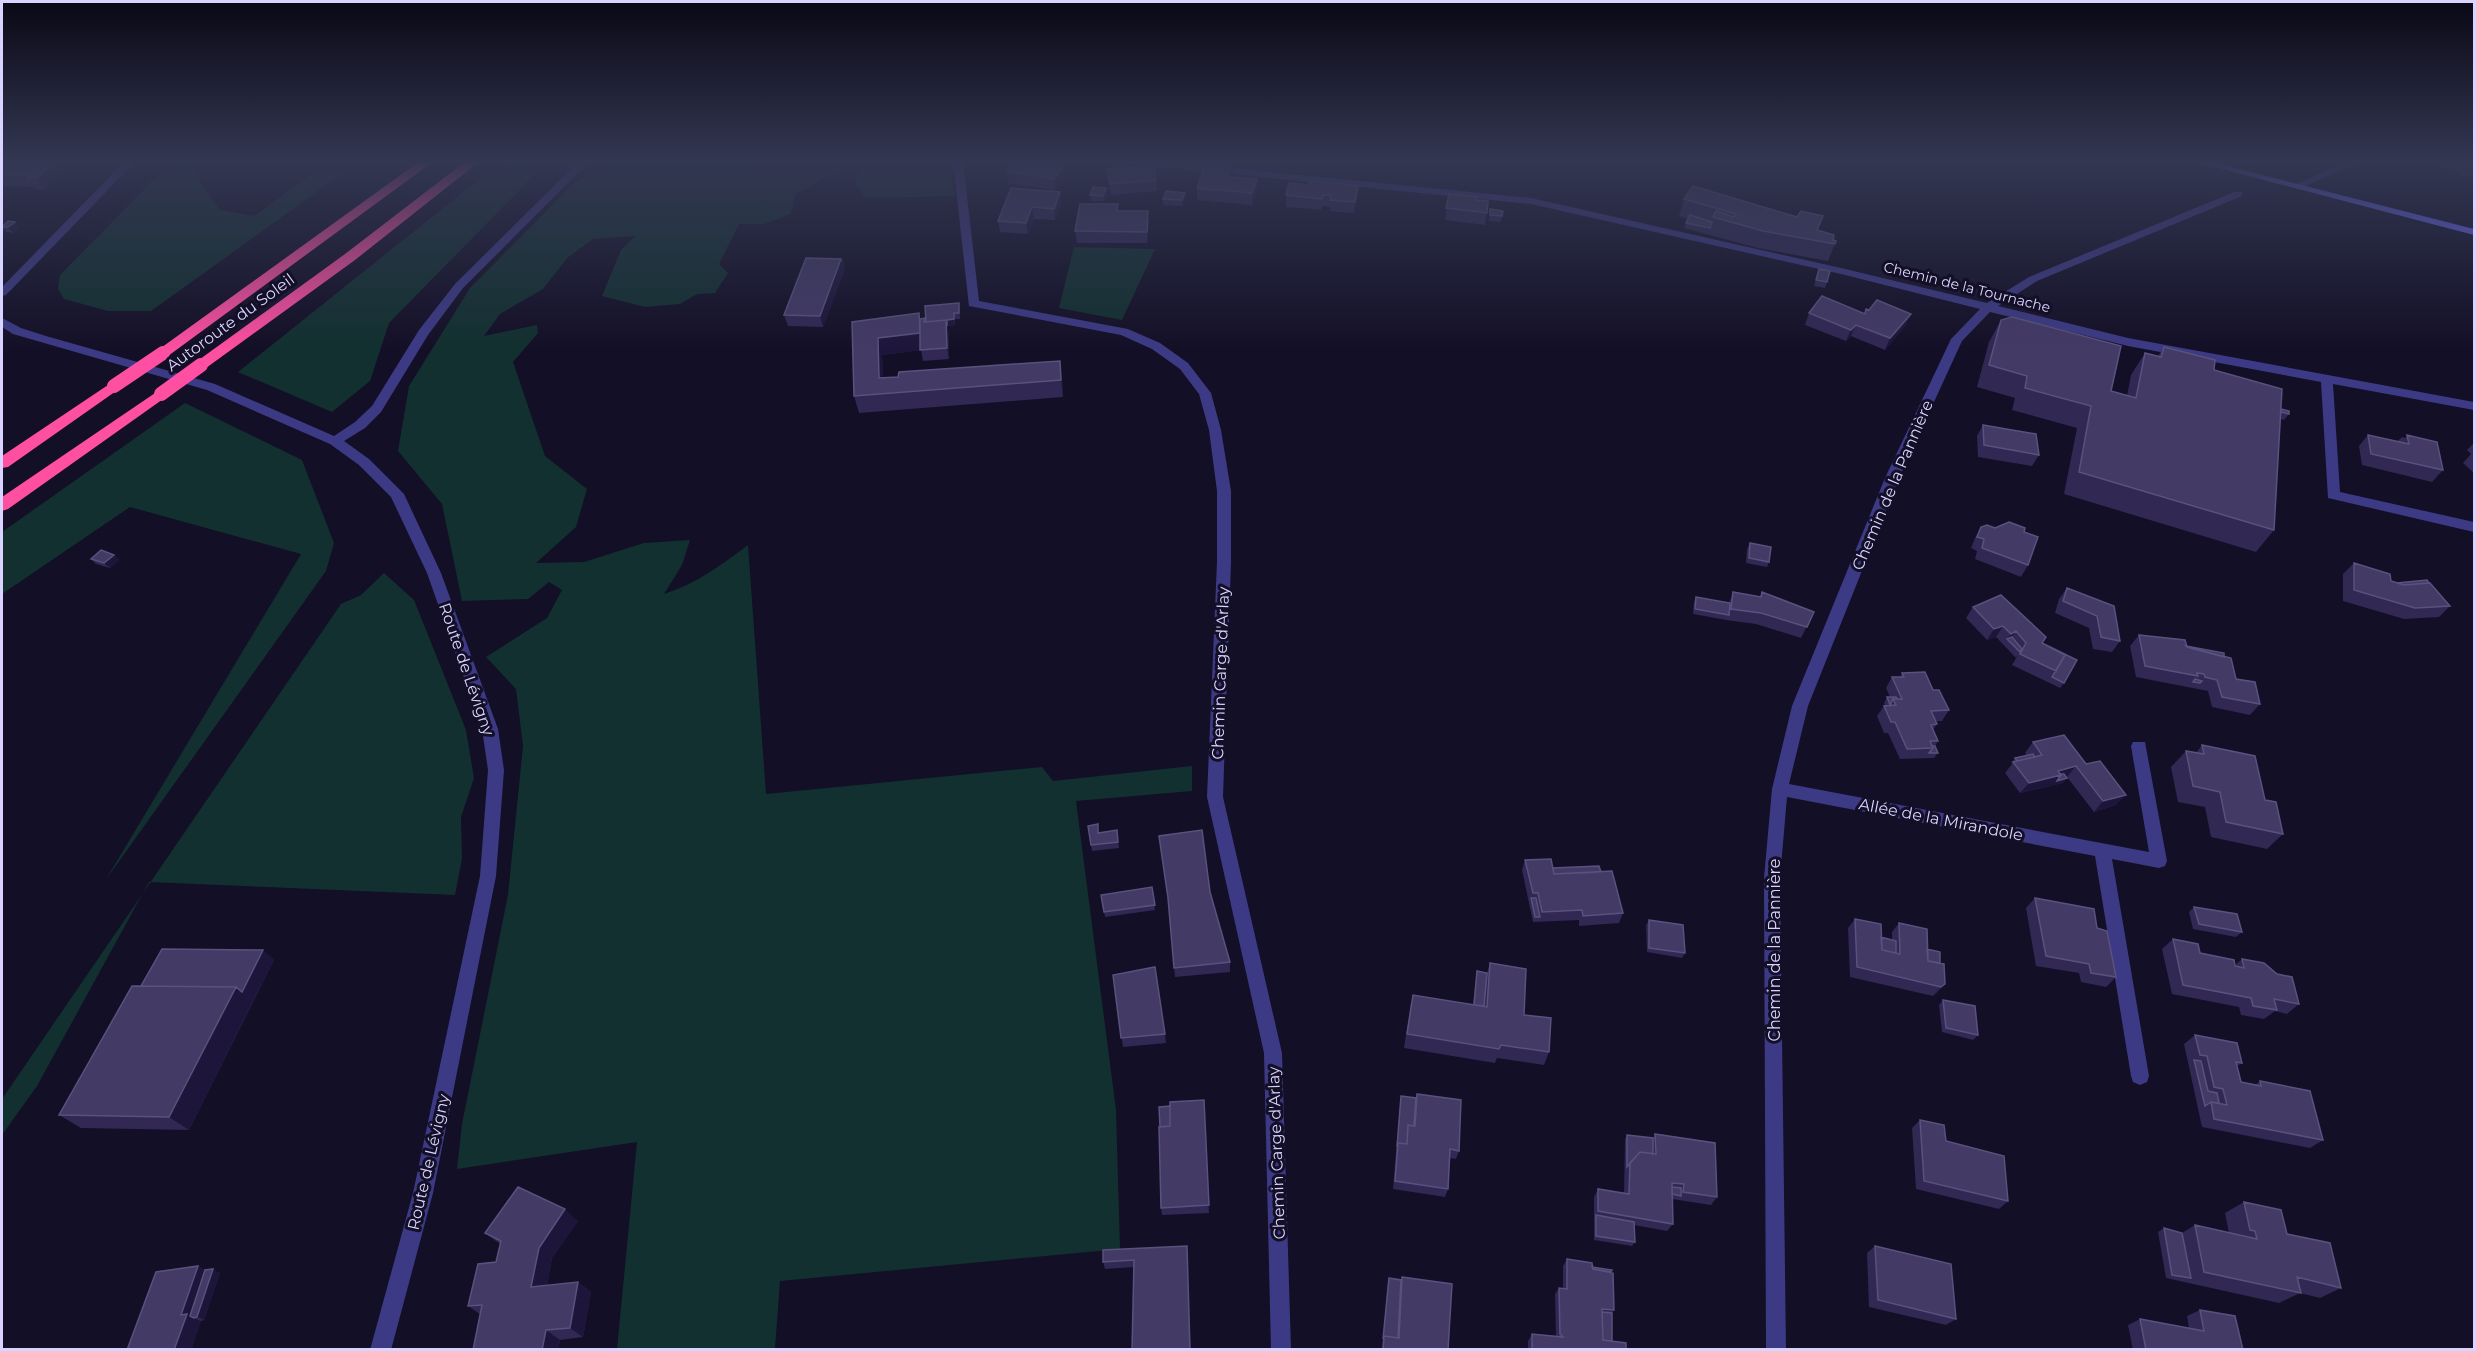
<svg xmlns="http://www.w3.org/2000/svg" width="2476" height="1351" font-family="Montserrat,sans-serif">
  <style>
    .green { fill: #12302f }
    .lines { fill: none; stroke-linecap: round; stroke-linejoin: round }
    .street { fill: #3d3a85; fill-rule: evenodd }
    .secondary { fill: #6f6bff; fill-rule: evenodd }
    .highway { fill: #ff4fa3; fill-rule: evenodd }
    .highway-bridge { stroke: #ff4fa3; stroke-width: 14 }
    .wall { fill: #312854 }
    .shaded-wall { fill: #1d163a }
    .building { fill: #433a66; stroke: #5a527e; stroke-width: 1.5 }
    .labels { text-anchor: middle; stroke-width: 6; stroke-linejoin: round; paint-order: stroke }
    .far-street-label { font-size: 14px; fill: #d9d4ff; stroke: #130f26 }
    .street-label { font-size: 16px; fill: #d9d4ff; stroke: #130f26 }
  </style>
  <rect width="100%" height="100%" fill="#130f26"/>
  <path class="green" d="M172,161H193L202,186L220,210L254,216L330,161H360L151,311H108L64,299L58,289L60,275Z
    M502,161H548L389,323L370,381L332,412L238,372Z
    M601,161H947L956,196L865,198L855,183L859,171C834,169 817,184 795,194L791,214L764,224H739L719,264L728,273L715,293L697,294L680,304L645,307L602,296L621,250L635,236L593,239L567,258L543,289L500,314L484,336L537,325L538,333L513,362L545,456L587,489L576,527L536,563L584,562L644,543L690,540L682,565L664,594C696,584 721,565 748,545L766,794L1042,767L1053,781L1192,766V791L1076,801L1116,1110L1120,1249L780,1281L775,1349H617L637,1142L457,1169L462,1124L508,895L523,746L516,689L486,657L547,618L562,590L549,582L528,599L462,601L442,504L398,451L409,386L470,288L574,183L592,172Z
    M1074,247L1155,249L1122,320L1059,308Z
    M185,403L302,460L334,543L326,571L105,881L301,554L130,507L2,594V532Z
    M384,573L414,600L466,730L474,778L461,817L462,859L455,895L149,882L37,1086L2,1135V1099L341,604L361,595Z"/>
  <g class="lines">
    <path class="street" d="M125,161H136L6,295L2,296V287Z
      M579,161H590L463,288L428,335L381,412L365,428L344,441L369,459L404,494L441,573L498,729L504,770L496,876L433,1193L391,1350H370L413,1193L480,876L488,770L482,729L427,573L391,497L359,465L330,444L207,390L13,334L2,327V318L21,328L46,336L215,384L334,436L355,422L372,406L419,330L455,284Z
      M953,161H963L979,301L1128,329L1160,343L1188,363L1211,393L1221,430L1231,491V562L1223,797L1282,1053L1291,1350H1271L1264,1053L1207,797L1217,562V491L1209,430L1199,394L1180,369L1152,349L1121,335L969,306Z
      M1126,161H1160L1531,198L1841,268L1987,303L2029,277L2234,192H2242V196L2037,281L1998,306L2128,338L2474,402V410L2333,384L2340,492L2474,522V532L2328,498L2321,382L2128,346L1990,312L1962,341L1899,478L1808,706L1789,784L2149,852L2131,746L2133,742H2145L2167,861L2165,866L2159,868L2112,859L2149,1076L2147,1082L2140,1085L2133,1082L2131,1076L2095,856L1787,797L1780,878L1786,1350H1766L1764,878L1772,789L1792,706L1885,478L1951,339L1980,309L1841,274L1531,204L1131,164Z
      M2348,161H2361L2301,188L2292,186Z"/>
    <path class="secondary" d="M2191,161H2208L2474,229V235Z"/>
    <path class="highway" d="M420,161H434L168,356H158L156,353L158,350Z
      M466,161H480L355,260L206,368H196L194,365L196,362L345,254Z
      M114,381L121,386L119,389L8,467L2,468V456Z
      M161,389L169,394L166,397L8,509L2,511V497Z"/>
    <path class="highway-bridge" d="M114,386L163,353
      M161,394L201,365"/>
  </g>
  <path class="wall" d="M2245,161H2261L2259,164Z
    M2439,161H2475V177L2461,176L2456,170L2445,169Z
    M72,163L45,189H36L34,187L4,186L2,183V169Z
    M1107,169L1156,180L1157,191L1111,195Z
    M1007,171L1066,177L1055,190L1008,183Z
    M1233,174L1232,177L1257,179V191L1252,205L1197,200V188Z
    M1309,185L1358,186L1357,197L1354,213L1330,211V207L1322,206L1321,210L1286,207V195Z
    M1106,188L1107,194L1104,201H1091L1090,195Z
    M1060,192L1061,203L1055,220L1034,219L1028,234L1000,232L998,221Z
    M1185,193V199L1182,206L1163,205V199Z
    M1449,194L1476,200L1488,201L1485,225L1445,220Z
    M1684,199L1817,230L1833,240L1836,241L1828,261L1758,248L1684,228L1688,219L1679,216Z
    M1490,209L1503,211L1501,222L1489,221Z
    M1118,211L1149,223L1147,243H1077L1075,231Z
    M2,226L20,227L13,233L6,232Z
    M814,259H841L843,261L844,267V271L823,327L788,326L784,315Z
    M1819,269L1827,282L1825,288L1814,286Z
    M959,303L960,319H955V325L948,326L949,359L923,361L921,350L882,355L883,378H1062L1063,397L859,413L854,396L852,322L925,318L926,322Z
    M1866,309L1906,325L1885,350L1851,336L1846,341L1805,325L1809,313H1864Z
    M2001,320L2111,391L2127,396L2131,375L2145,353L2158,356L2164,347L2214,370L2281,409L2289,414L2284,420L2280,419L2274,530L2256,552L2064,494L2077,428L2012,410L2015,398L1977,387L1989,342Z
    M1983,425L2039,455L2032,466L1978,457L1977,436Z
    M2368,435L2398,441L2402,437L2405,438L2407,435L2443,470L2432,482L2362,465L2359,446Z
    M2475,442V474L2463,463L2471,454L2467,450Z
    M1981,527L1995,528L2028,565L2021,577L1975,559L1977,551L1971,548L1975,538Z
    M1750,543L1769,562L1767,567L1746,563L1747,549Z
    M114,555L119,560L110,568L96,564L91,559Z
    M2354,563L2391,581L2450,606L2439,617L2404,619L2343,601V574Z
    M2067,588L2114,606L2120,641L2112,652L2093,649L2089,628L2055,613L2059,599Z
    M1733,592L1760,597L1762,592L1814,612L1801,638L1756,624L1726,620L1693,614L1694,602L1696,597L1729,603Z
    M1973,607L2042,643L2064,683L2060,688L2012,665L2018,655L2016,658L1996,637L1987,640L1966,618Z
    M2139,635L2224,657L2236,679L2260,704L2250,715L2212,707L2208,691L2136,677L2130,646Z
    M1902,673L1933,690L1949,710L1942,721H1935L1937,724L1933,730L1938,741L1935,746L1938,753L1934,758L1900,759L1888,733H1884L1877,716L1884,706H1885L1884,703L1887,697H1890L1886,688L1892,677H1900Z
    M2064,735L2116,805L2094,812L2067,777L2063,783L2020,793L2005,773L2012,764H2011L2015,758L2027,756L2025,753L2033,742Z
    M2202,745L2265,800L2283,834L2267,849L2211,837L2205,807L2178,802L2171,767L2186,751L2196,753Z
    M1088,826L1099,833L1117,830L1119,848L1092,851Z
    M1159,836L1210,892L1230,962V972L1175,977L1169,907Z
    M1525,860L1553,868L1601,872L1623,913L1619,923L1579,926V920L1533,922L1522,870Z
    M1152,887L1155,910L1105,917L1101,895Z
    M2035,898L2097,928L2116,977L2106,987L2081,982L2079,973L2036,966L2026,908Z
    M2194,907L2242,932L2236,937L2193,929L2189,912Z
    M1855,919L1881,937L1892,940V932L1899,923L1927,949L1940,963L1945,984L1937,993L1933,996L1850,977L1848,928Z
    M1649,920L1685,953L1682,958L1647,952L1646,925Z
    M2173,939L2200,953L2235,965L2242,959L2299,1004L2287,1014L2275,1011L2264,1019L2241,1015L2239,1007L2172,994L2162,949Z
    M263,950L274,960L189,1130L81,1128L59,1115L141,986Z
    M1490,963L1549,1052L1544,1065L1497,1058L1495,1063L1404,1048L1411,1002L1473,1004L1477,971L1487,973Z
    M1113,975L1165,1034L1166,1043L1123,1047Z
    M1943,1000L1978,1035L1973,1040L1942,1032L1939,1005Z
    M2195,1035L2242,1063L2237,1066L2241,1082L2255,1085L2260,1081L2323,1140L2310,1148L2202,1127L2184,1044Z
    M1417,1094L1459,1151L1456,1159L1450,1158L1448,1189L1445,1197L1393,1189L1396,1151L1401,1096L1416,1098Z
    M1204,1100L1209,1213L1162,1215L1161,1208L1170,1106Z
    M1920,1120L1946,1141L2008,1201L1999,1209L1916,1189L1912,1128Z
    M1655,1134L1717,1197L1711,1205L1672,1199L1673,1224L1667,1231L1634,1225L1635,1242L1632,1246L1594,1240V1197L1598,1189L1624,1194L1625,1139L1627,1135L1653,1138Z
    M2244,1202L2287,1234L2341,1288L2320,1298L2300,1293L2279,1303L2166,1278L2158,1232L2164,1228L2182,1233L2195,1225L2229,1233L2225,1213Z
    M578,1221L552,1258L547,1286L578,1282L591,1292L583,1337L560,1340L558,1350H473L480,1314L468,1306L496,1262L500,1244L485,1233Z
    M1187,1246L1190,1350H1132L1134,1267L1105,1269L1103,1262Z
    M1875,1246L1956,1319L1946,1325L1869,1307L1867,1253Z
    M1567,1259L1592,1267L1614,1310L1612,1313V1341L1626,1350H1528V1341L1532,1334L1556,1336L1555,1294L1559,1288H1563V1266Z
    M198,1266L205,1270L220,1273L204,1320L201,1321L191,1350Z
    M1402,1277L1448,1350H1382L1388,1281L1389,1278L1401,1280Z
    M2200,1310L2243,1350H2133L2128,1325L2140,1319L2189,1328L2187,1316Z"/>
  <path class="shaded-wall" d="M55,161H70L72,163L45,189L37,178Z
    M1233,163V174L1228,188V177Z
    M1065,165L1066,177L1055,190L1054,179Z
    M1257,179V191L1252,205V193Z
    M1358,186L1357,197L1354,213L1355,202Z
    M1106,188L1107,194L1104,201L1103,196Z
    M1060,192L1061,203L1055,220L1054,209Z
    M1185,193V199L1182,206V200Z
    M1032,207L1034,219L1028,234L1026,223Z
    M1148,211L1149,223L1147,243V232Z
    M15,222L20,227L13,233L8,227Z
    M841,259L842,263L843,261L844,271L823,327L820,316Z
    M919,313L923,330V350H920H921L882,355L884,395L879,378L878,338Z
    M954,313L955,325L948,326L949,359L947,348L946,320Z
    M1911,314L1906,325L1885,350L1890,338Z
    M1856,325L1851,336L1846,341L1851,330Z
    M1060,361L1062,378L1063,397L1061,380Z
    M114,555L119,560L110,568L104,563Z
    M2003,626L1996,637L1987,640L1994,629Z
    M2016,631L2009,641L2007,639L2003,645L2011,634Z
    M2076,766L2067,777L2058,779L2067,778L2063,783L2020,793L2029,783L2058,771Z
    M2126,795L2116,805L2094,812L2103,801Z
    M263,950L274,960L253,1001L242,992Z
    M1945,984L1937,993L1933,996L1941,987Z
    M236,987L253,1001L189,1130L169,1117Z
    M565,1209L578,1221L552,1258L545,1297L531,1287L539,1248Z
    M198,1266L212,1273L213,1269L220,1273L204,1320L197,1317L194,1318L201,1321L191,1350H174L181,1315Z
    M578,1282L591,1292L583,1337L570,1328Z
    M546,1330L560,1340L558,1350H542Z"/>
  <path class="building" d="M11,161H55L37,178H27L30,175H2V169Z
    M1015,161L1033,163L1034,161H1042L1065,165L1054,179L1007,171Z
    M1206,161L1233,163L1228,177L1257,179L1252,193L1197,188Z
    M2466,161H2475V165H2469Z
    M1154,166L1156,180L1110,184L1107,169Z
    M1310,181L1358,186L1355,202L1330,200L1331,195H1323L1322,199L1286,195L1289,183L1309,185Z
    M1693,186L1797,217L1801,211L1823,216L1817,230L1834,235L1833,240L1836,241L1835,244L1763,231L1713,217L1716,211L1734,217L1736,214L1684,199Z
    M1093,187L1106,188L1103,196L1090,195Z
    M1011,188L1060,192L1054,209L1032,207L1026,223L998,221Z
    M1166,191L1185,193L1182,200L1163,199Z
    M1449,194L1477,197L1476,200L1488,201L1487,213L1446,208Z
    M1080,204H1118L1117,211H1148L1147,232L1075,231Z
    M1490,209L1503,211L1502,216L1490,215Z
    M1690,215L1712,222L1710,228L1686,223Z
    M8,221L15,222L8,227H2Z
    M806,258L841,259L820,316L784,315Z
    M1819,269L1830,271L1827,282L1816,280Z
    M1822,296L1865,314L1866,309L1869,310L1877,300L1911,314L1890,338L1856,325L1851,330L1809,313Z
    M959,303V313H954V319L947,320V326L946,320L926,322L925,306Z
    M919,313L920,333L878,338L879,378L898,377L899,372L1060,361L1061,380L854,396L852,322Z
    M2012,317L2121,346L2111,391L2136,398L2145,353L2161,357L2164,347L2215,360L2214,370L2282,389L2274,530L2079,472L2091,406L2025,388L2027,376L1989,365L2001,320Z
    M925,318L924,322L946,320L947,348L920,350V319Z
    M2281,409L2289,411V414L2281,412Z
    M1983,425L2036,434L2039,455L1984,445Z
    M2368,435L2409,444L2407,435L2437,442L2443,470L2371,454Z
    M2009,522L2025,528L2024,532L2038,537L2028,565L1982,548L1984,539L1977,537L1981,527L1987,525L1995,528Z
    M1750,543L1771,547L1769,562L1749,558Z
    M101,550L114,555L104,563L91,559Z
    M2354,563L2390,574L2391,581L2404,585L2430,583L2450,606L2415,608L2354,590Z
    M2427,580L2429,583L2404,585L2397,583Z
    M2067,588L2114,606L2120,641L2101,637L2097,616L2063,601Z
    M1733,592L1761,597L1762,592L1814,612L1807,627L1761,613L1731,609Z
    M2001,595L2046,637L2042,643L2065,655L2056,671L2020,654L2026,643L2016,631L2011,634L2003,626L1994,629L1973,607Z
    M1696,597L1730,603L1729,615L1695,609Z
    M2139,635L2185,640L2187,647L2231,658L2236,679L2255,682L2260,704L2222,697L2217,680L2205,677L2204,674L2197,673L2198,676L2145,666Z
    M2012,637L2022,649L2020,652L2007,639Z
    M2042,643L2077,660L2064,683L2052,677L2065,655Z
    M2186,646L2224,653V657L2187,647Z
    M1925,672L1933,690H1939L1949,710L1931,711L1937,724L1931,725L1938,741H1930L1933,748L1907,749L1895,722H1891L1884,706L1896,705L1893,699H1902L1892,677H1904L1902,673Z
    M2195,679L2202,681L2200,683L2193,682Z
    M1887,697H1896L1897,699H1893L1890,705Z
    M2064,735L2086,764L2100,761L2126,795L2103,801L2076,766L2058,771L2061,775L2029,783L2013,762L2042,755L2033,742Z
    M2202,745L2255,756L2265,800L2276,802L2283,834L2226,822L2220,792L2193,786L2186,751L2204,754Z
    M1932,746H1935L1938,753H1929L1933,748Z
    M2033,754L2035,757L2017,761L2015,758Z
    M2060,774H2064L2067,778L2057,781L2061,775Z
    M1098,824V833L1117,830L1118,842L1091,845L1088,826Z
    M1202,830L1210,892L1230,962L1174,968L1168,898L1159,836Z
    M1551,859L1554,874L1612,871L1623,913L1583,916L1582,910L1542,912L1538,893H1533L1525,860Z
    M1599,866L1601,872L1554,874L1553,868Z
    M1152,887L1155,905L1104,912L1101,895Z
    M1531,898H1536L1540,917H1535Z
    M2035,898L2094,909L2097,928L2107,931L2116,977L2091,973L2089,964L2046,956Z
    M2194,907L2237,914L2242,932L2199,924Z
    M1855,919L1881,924L1882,950L1900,954L1899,923L1927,929L1928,961L1944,964L1945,984L1941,987L1857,967Z
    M1649,920L1683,925L1685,953L1649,948Z
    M1881,937L1896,941V953L1882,950Z
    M2173,939L2198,944L2200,953L2234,960L2235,966L2244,968L2242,959L2264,963L2277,974L2292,977L2299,1004L2274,999L2277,1010L2253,1006L2251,998L2183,985Z
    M162,949L263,950L242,992L236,987L141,986Z
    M1927,949L1940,952V963L1928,961Z
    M1490,963L1526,969L1524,1015L1551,1018L1549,1052L1501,1045L1499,1049L1407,1034L1413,995L1487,1007Z
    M1155,967L1165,1034L1121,1038L1113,975Z
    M1477,971L1487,973L1484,1006L1474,1005Z
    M132,986L236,987L169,1117L59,1115Z
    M1943,1000L1975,1006L1978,1035L1946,1028Z
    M2195,1035L2237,1043L2242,1063L2236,1062L2241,1082L2261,1086L2260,1081L2310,1091L2323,1140L2214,1119L2211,1102L2227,1105L2223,1089L2214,1087L2207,1056L2200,1055Z
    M2194,1060L2201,1061L2208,1091L2217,1093L2219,1103L2211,1102L2205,1106Z
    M1417,1094L1461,1100L1459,1151L1450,1149L1448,1189L1395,1181L1398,1143L1407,1144L1408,1125L1415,1126Z
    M1401,1096L1416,1098L1414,1126L1408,1125L1407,1144L1398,1143L1397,1147Z
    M1204,1100L1209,1205L1161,1208L1159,1127L1170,1126V1102Z
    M1170,1106V1126L1160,1127L1159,1107Z
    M1920,1120L1944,1125L1946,1141L2004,1156L2008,1201L1924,1181Z
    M1655,1134L1715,1143L1717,1197L1683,1192L1684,1184L1672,1183L1673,1224L1598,1211V1189L1629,1194L1630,1163L1640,1152L1656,1154Z
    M1627,1135L1653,1138V1154L1640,1152L1627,1167Z
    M518,1187L565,1209L539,1248L531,1287L578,1282L570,1328L546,1330L542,1350H473L482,1305L468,1306L478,1264L496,1262L501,1241L485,1233Z
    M1672,1187L1681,1188V1196L1672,1194Z
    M2244,1202L2281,1210L2287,1234L2330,1243L2341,1288L2297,1277L2301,1293L2204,1272L2195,1225L2257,1239L2255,1231L2250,1230Z
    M1596,1215L1634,1222L1635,1242L1596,1236Z
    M2164,1228L2182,1233L2191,1278L2172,1275Z
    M1187,1246L1190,1350H1132L1134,1260L1103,1262V1250Z
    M1875,1246L1951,1264L1956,1319L1878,1300Z
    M1567,1259L1592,1263L1593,1269L1613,1273L1614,1310L1602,1309L1603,1340L1626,1343V1350H1532V1334L1563,1337L1560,1334L1559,1288L1567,1289Z
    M198,1266L181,1315L187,1314L174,1350H127L156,1272Z
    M1592,1267L1612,1270L1611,1272L1593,1269Z
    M213,1269L197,1317L194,1318L190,1316L205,1270Z
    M1402,1277L1452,1284L1448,1350H1383L1384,1336L1399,1338Z
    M1389,1278L1401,1280L1398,1338L1384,1336L1383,1339Z
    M2200,1310L2235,1316L2243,1350H2146L2140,1319L2204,1331Z
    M1602,1312L1612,1313V1341L1603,1340Z"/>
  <linearGradient id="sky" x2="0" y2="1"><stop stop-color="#0a0815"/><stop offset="0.46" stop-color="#333752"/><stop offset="1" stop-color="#333752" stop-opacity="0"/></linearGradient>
  <rect width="2476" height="350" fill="url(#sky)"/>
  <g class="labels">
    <g class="far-street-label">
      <text transform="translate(1967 287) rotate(14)" y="5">Chemin de la Tournache</text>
    </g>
    <g class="street-label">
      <text transform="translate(230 322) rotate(-36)" y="6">Autoroute du Soleil</text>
      <text transform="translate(1892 485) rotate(-67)" y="6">Chemin de la Pannière</text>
      <text transform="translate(467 669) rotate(71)" y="6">Route de Lévigny</text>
      <text transform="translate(1220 673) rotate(-88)" y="6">Chemin Carge d'Arlay</text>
      <text transform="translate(1941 819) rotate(11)" y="6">Allée de la Mirandole</text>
      <text transform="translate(1774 950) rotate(-90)" y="6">Chemin de la Pannière</text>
      <text transform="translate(1276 1153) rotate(-92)" y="6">Chemin Carge d'Arlay</text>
      <text transform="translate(428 1162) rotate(-77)" y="6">Route de Lévigny</text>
    </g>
  </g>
  <rect width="2476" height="1351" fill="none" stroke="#d9d4ff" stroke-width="6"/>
</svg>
